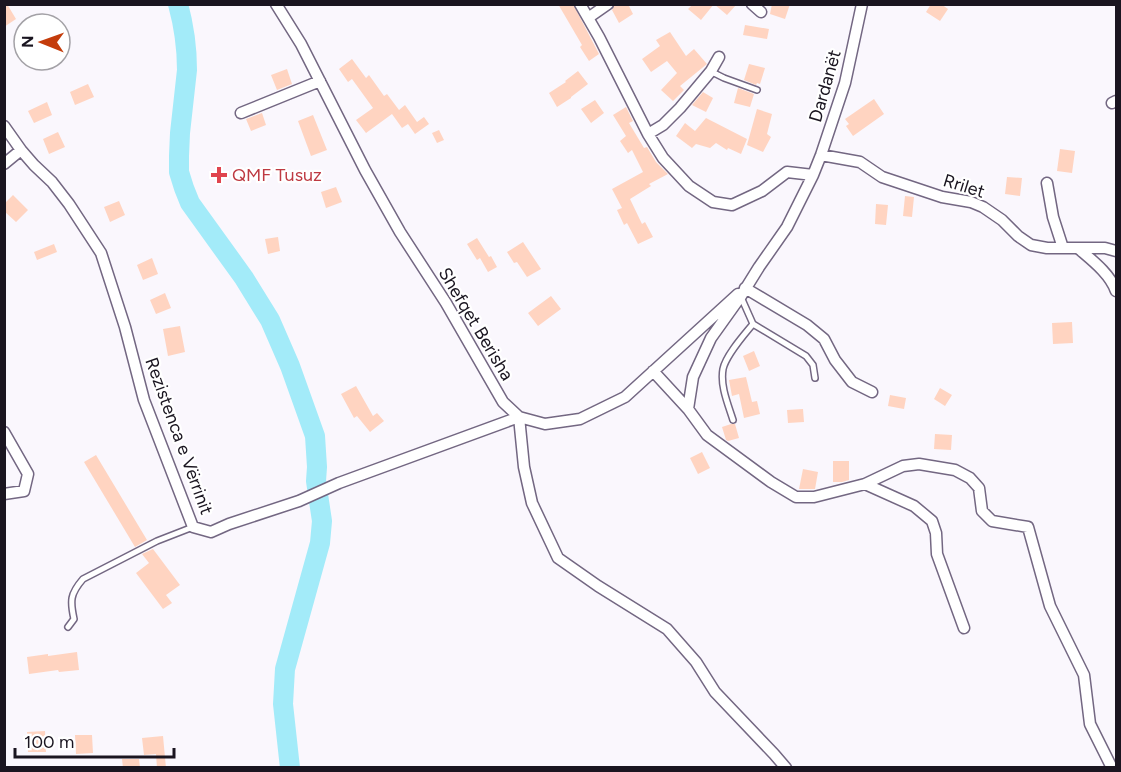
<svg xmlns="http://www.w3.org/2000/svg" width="1121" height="772" font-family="Figtree,sans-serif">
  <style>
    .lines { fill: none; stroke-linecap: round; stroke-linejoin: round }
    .river { stroke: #a3ebf9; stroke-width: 20 }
    .building { fill: #ffd4c1 }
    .lane-casing { stroke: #736782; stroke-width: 8 }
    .street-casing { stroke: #736782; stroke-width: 13 }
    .lane { stroke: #fff; stroke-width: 5 }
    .street { stroke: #fff; stroke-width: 10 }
    .health-dot { fill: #e0444e; stroke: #fff; stroke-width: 2 }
    .labels { text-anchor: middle; stroke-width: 4.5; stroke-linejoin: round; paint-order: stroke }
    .street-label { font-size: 18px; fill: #1a1520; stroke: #fff }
    .health-label { font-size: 18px; fill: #be3a42; stroke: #fff; text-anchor: start }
  </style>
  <rect width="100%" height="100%" fill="#faf7fd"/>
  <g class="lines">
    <path class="river" d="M178,4C184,26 187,47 187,70L180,133L179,156V172L184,188L190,203L244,278L270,320L290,366L315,436L317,467L316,481L322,521L320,543L285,669L283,704L290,768"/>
  </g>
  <path class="building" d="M4,4H7L16,19L4,27Z
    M558,4H573L599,54L589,61L580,47L582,45Z
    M615,4H628L633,14L619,23L612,10Z
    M693,4H714L701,20L688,9Z
    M714,4H737L727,15Z
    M772,4H790L785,19L770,14Z
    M931,4H941L948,9L940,21L926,12Z
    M745,25L769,29L767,39L743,35Z
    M670,32L686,56L694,49L707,64L680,86L684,90L673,101L661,90L677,73L667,61L651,72L642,59L660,46L656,40Z
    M352,59L366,78L369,75L384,96L387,94L399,110L405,105L417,122L424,117L429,124L415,134L408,124L402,128L392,114L366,133L356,120L373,108L352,79L348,82L339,69Z
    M749,64L765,68L760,84L757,83L756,85L744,80Z
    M287,69L292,84L277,90L271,75Z
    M578,71L588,84L571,97V98L557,107L549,93L566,82L565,81Z
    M88,84L94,97L75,105L70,92Z
    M738,88L754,94L750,107L734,103Z
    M703,92L713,98L706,112L692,105Z
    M874,99L884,114L853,136L846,126L849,124L845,119Z
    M595,100L604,113L591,123L581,109Z
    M47,102L52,115L34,123L28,111Z
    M626,107L633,121L629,123L644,148L647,147L656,162L668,174L649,184L651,186L630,199L642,224L645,222L653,237L638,244L627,223L624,225L617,210L622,208L612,189L643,172L632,150L628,153L620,141L626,136L613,115Z
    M757,109L772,114L767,134L771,137L763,152L747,145Z
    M262,113L266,125L251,131L246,119Z
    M313,115L327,150L311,156L298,121Z
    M706,118L747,139L741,154L728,148L727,150L716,143L710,148L696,144L692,148L676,136L685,123L695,131Z
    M439,130L444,140L437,143L432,133Z
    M58,132L65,147L49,154L43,139Z
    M1060,149L1075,151L1072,173L1057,171Z
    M1007,177L1022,178L1020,196L1005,194Z
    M336,187L342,202L326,208L321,192Z
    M13,195L28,210L16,222L4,211V204Z
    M905,196L914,197L912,217L903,216Z
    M119,201L125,215L110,222L104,207Z
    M876,204L888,205L886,225L875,224Z
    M278,237L280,251L268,254L265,239Z
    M477,238L489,257L491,256L497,267L488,272L480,258L477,260L467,244Z
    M523,242L541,269L527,277L517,262L514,263L507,252Z
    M54,244L57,252L37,260L34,252Z
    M152,258L158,274L143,280L137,265Z
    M165,293L171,308L156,314L150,300Z
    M551,296L561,309L538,326L528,313Z
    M1072,322L1073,343L1053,344L1052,323Z
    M180,326L185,352L168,356L163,329Z
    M754,351L760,366L749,371L743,356Z
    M746,377L752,402L757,401L760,414L744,418L739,394L732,396L729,380Z
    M356,386L373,416L377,413L384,421L370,432L357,416L354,418L341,394Z
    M940,388L952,395L945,406L934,399Z
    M890,395L906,398L904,409L888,406Z
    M803,409L804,422L788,423L787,410Z
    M731,424H735L739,438L728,441L726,440L722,427Z
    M935,434L952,435L951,450L934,449Z
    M702,452L710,468L698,474L690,458Z
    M96,455L147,540L135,547L84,462Z
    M833,461H849V480L842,482H833Z
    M803,469L818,472L815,489H799Z
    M153,549L180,585L166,595L172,603L163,609L136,573L149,563L142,554Z
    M77,652L79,670L59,672L58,670L29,674L27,657L48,654V656Z
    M45,731L46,752H28L27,732Z
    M75,735H92L93,753L76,754Z
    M163,736L166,768H157L156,754L144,755L142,738Z
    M122,759H139L140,768H123Z"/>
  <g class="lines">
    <g class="lane-casing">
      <path id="lane" d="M712,72L724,78L757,90
        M741,297L753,324L806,356L813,365L815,378
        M733,420C728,404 720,386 723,369C726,355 744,335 753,324
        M68,627L74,619C70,601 70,594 83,579L157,541L193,527"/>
    </g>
    <g class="street-casing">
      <path id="street" d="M276,4L301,44L365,170L400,232L446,303L503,402L519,417L545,424L580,419L625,397L738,294
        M580,4L599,37L648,134L663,158L689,186L713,202L732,205L762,191L787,172L813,175
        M752,4L761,12
        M862,4L845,83L821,155L813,175L787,227L759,267L741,296L711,338L693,377L688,409L707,435L771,482L796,497H814L865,484L903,466L919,464L955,470L970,478L979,488L982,511L992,521L1028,527L1050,606L1084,675L1090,724L1112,768
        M588,18L608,4
        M1112,103L1116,101
        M241,113L320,81
        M4,126L21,150L34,165L52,182L69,204L101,253L125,327L144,400L193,527L211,532L229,524L299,501L339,483L519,417L524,467L532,503L558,558L598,586L667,629L696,662L715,692L774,754L786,768
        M648,134L663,125L680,108L711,71L719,57
        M821,155L860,162L882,177L942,197L971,202L983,207L1002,220L1018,236L1031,245L1047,248H1105L1116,251
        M4,164L21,150
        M1047,183L1053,217L1063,248
        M1079,249C1093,261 1110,274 1116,291
        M745,288L807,325L824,339L835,360L852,382L872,392
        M653,371L688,409
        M4,432L28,474L24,491L4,494
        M865,484L914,506L932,521L936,533L937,554L964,628"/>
    </g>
    <use href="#lane" class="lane"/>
    <use href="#street" class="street"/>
  </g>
  <path class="health-dot" d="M216 166h6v6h6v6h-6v6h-6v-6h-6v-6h6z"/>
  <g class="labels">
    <g class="street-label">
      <text transform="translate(825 86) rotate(-74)" y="6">Dardanët</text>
      <text transform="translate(964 186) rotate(17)" y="6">Rrilet</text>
      <text transform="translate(476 324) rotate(59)" y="6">Shefqet Berisha</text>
      <text transform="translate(179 436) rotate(70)" y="6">Rezistenca e Vërrinit</text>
    </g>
    <g class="health-label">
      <text x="232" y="181">QMF Tusuz</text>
    </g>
  </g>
  <rect width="1121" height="772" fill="none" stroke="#1a1520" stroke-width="12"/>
  <g transform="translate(42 42) rotate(271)"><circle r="28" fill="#ffffff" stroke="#a3a1a6" stroke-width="1.5"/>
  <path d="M0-4.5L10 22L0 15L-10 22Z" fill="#c43c0b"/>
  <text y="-9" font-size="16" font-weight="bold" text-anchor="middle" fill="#1a1520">N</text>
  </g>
  <path d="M15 748v9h159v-9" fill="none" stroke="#1a1520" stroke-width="3"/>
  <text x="24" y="748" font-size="18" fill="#1a1520" stroke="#ffffff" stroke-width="4.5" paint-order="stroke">100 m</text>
</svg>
